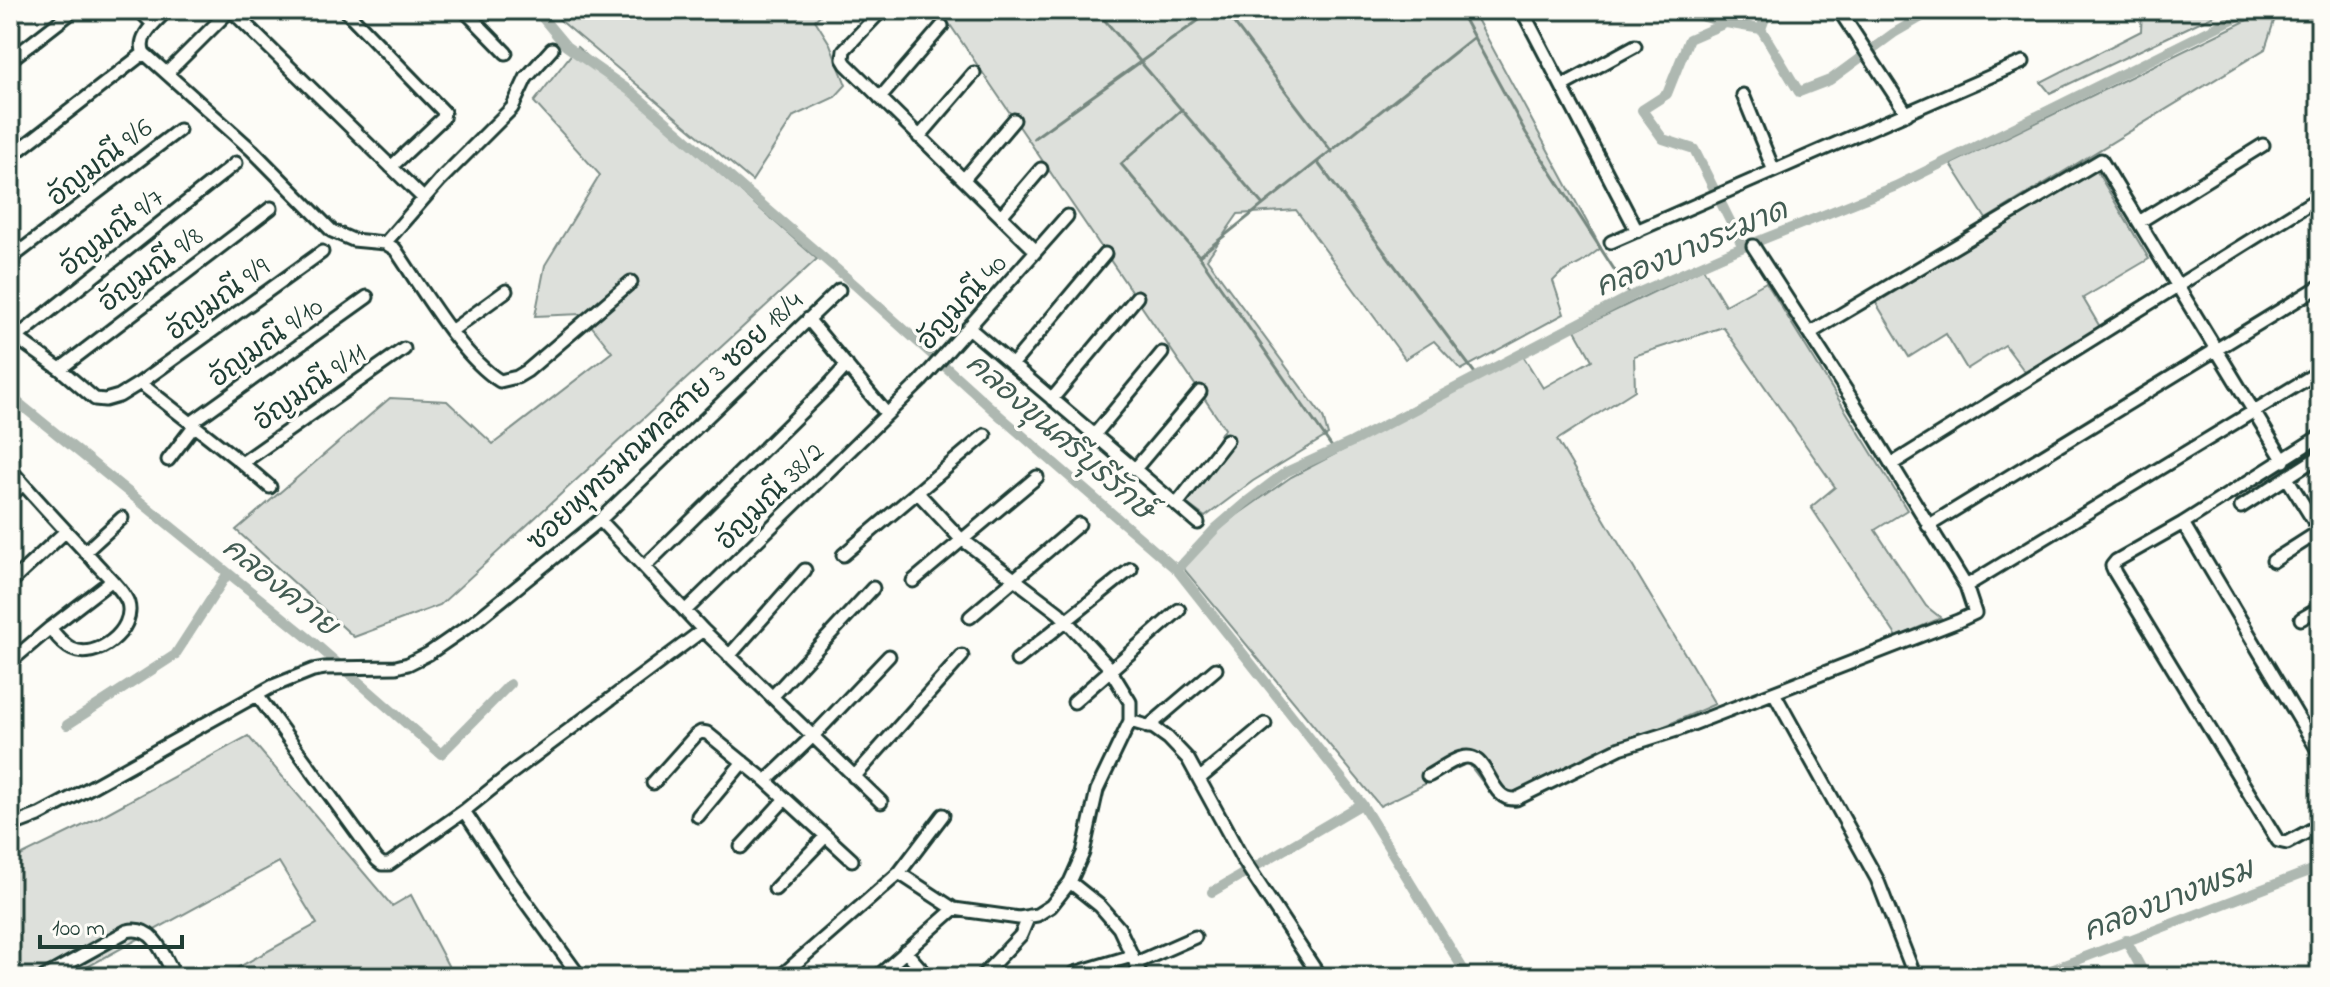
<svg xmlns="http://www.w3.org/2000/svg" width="2330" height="987" font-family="'Indie Flower','Playpen Sans Thai',sans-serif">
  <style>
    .green { fill: #dde0db; stroke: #7e8e88; stroke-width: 2 }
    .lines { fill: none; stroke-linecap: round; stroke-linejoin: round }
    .stream { stroke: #75877f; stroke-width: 3 }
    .canal { stroke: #aeb8b1; stroke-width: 10 }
    .street-casing { stroke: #1f3d34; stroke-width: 17 }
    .street { stroke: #fdfcf7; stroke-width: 11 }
    .labels { text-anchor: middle; stroke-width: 7; stroke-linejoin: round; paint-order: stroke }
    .street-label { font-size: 28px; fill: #1f3d34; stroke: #fdfcf7 }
    .water-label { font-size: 30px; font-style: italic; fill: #435c53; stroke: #fdfcf7 }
  </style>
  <rect width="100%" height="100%" fill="#fdfcf7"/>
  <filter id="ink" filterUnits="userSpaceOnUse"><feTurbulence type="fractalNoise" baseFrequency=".0125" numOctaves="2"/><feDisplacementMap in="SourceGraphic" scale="16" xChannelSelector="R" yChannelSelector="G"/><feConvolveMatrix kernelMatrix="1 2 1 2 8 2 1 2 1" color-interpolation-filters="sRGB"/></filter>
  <g filter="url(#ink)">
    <path class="green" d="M548,10H826L815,20L830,44L846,85L835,97L794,116L752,181Z
      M940,10H1472L1601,248L1581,263L1560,274L1553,281L1564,314L1461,370L1434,341L1405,359L1296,210L1238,214L1207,259L1323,417L1328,435L1253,481L1205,517L1186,503L1221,433L1225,429Z
      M2142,10H2225L2050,93L2041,82L2141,31Z
      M2268,10H2288L2275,18L2265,49L1986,219L1951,164Z
      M577,47L817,259L440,605L354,637L236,530L390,398L447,401L493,444L612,352L582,314L535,316L545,265L600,175L534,102Z
      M2096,170L2149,259L2083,298L2100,327L2025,372L2005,345L1967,369L1946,334L1909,357L1876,303Z
      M1703,268L1725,305L1766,282L1907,510L1875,530L1926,606L1941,618L1897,637L1811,507L1835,487L1723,327L1634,356L1635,390L1557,440L1715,704L1514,792L1484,784L1468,763L1380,806L1179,563L1237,515L1291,477L1523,356L1543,388L1592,360L1575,330Z
      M248,736L392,906L411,895L454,977H410L407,973L399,977H221L317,924L279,862L69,977H10V861L98,818Z"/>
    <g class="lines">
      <path class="stream" d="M1096,10L1263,205
        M1224,10L1332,152
        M1459,10L1526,133L1621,280L1630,297
        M1182,109L1121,164L1199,256L1334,450
        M1034,138L1213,10
        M1318,163L1477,376
        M1199,256L1474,37"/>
      <path class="canal" d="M536,10L566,46L633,93L855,285L1001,417L1177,570L1362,804L1468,977
        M1679,10L1726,23
        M1761,29L1768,10
        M1743,247L1694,149L1663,139L1642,110L1667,94L1689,39L1726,23L1761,29L1799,92L1830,80L1894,33L1932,11
        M10,396L312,641L441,754L510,684
        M1177,570L1216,528L1245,503L1286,472L1352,442L1635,294L1731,252L1896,186L2251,10
        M67,725L175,655L228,573
        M1212,892L1362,804
        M2126,940L2146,977
        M2033,977L2320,867"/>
      <g class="street-casing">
        <path id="street" d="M139,10L153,24
          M167,10C156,22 136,37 144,53L252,150L332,231L353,240L385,243L395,249C421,287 462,358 500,381L517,377L527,371L631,282
          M231,10L423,198
          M345,10L444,112L443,118L391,167
          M464,10L506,53
          M882,10L844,50L843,59L846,64L1036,251
          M1522,10L1637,231
          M1839,10L1907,114
          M10,60L68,15
          M167,73L230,10
          M1562,86L1635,46
          M1743,95L1774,171
          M880,98L942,26
          M919,137L974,73
          M10,157L144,53
          M964,179L1014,120
          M1001,216L1041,169
          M2139,222L2263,145
          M1611,242L2023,62
          M385,243L440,180L512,108L526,78L552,49
          M1753,246L1851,398L1966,586
          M10,259L179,130
          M808,319L886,413
          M969,328L1198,523
          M451,331L506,291
          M10,333L60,369L95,399L105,400L119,396L140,383L242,463L270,487
          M1810,333L2101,160L2284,461
          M16,338L236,163
          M1012,365L1105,254
          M60,369L271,208
          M140,383L322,252
          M1052,399L1137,297
          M191,423L367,297
          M1095,434L1162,353
          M2320,436L2183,523L2116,561L2112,566L2115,573L2278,841L2287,843L2320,825
          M168,460L194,426
          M242,463L404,349
          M1892,464L2320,197
          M10,469C37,500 65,530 93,560C102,571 124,590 128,603C136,630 96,661 72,649C63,645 56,635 50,628
          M1135,469L1200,392
          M2287,478L2320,531
          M10,496L23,484
          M1177,504L1227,440
          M2241,507L2320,456
          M600,520L703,630L881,802
          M2183,523L2320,754
          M1928,526L2320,286
          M85,552L122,518
          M843,555L985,435
          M2273,561L2320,531
          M644,567L829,385L847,365
          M913,581L1037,477
          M10,583L66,531
          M685,611L921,381L1067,216
          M970,617L1079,524
          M2301,619L2320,608
          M729,656L805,570
          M1017,660L1131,569
          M10,662L50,628L111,581
          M1774,693L1877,879L1914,974
          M257,695L377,860L382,864H389L464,811L510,774L703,630
          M772,697L873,588
          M1074,702L1179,610
          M1130,721L1154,728L1168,738L1188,759L1242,858L1320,977
          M1148,727L1216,669
          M1428,776C1438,771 1450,761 1461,758C1490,749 1487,802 1516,799L1620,748L1677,730L1958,621L1975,613L1966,586L2320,371
          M854,777L962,656
          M1199,779L1265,724
          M766,781L813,736L889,656
          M653,783L696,735L701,732L707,733L766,781L852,860
          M464,811L509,879L580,977
          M698,816L743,762
          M10,826L39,815L86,790L273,686L313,670L325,668L396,667L408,664L428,654L473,623L600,520L839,290
          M741,847L785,799
          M899,873L954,909L1019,918L1037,915L1051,906L1070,882L1083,853L1097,790L1130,721V702L1108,666L1059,613L959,537L917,492
          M1070,882L1100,906L1119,928L1142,977
          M775,889L826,836
          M905,951L928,977
          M1136,963L1195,937
          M1075,973L1132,956
          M44,977L127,931C155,924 164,957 175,977
          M780,977L899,873L943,815
          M877,977L954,909
          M981,977L1021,935L1029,916"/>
      </g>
      <use href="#street" class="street"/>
    </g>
  </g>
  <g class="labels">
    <g class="street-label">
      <text transform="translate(99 161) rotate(-38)" y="10">อัญมณี 9/6</text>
      <text transform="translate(111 231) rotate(-38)" y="10">อัญมณี 9/7</text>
      <text transform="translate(150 268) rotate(-37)" y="10">อัญมณี 9/8</text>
      <text transform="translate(217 298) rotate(-36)" y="10">อัญมณี 9/9</text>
      <text transform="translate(961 301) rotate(-48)" y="10">อัญมณี 40</text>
      <text transform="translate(265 341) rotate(-36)" y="10">อัญมณี 9/10</text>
      <text transform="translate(309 386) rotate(-35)" y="10">อัญมณี 9/11</text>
      <text transform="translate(664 420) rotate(-43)" y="10">ซอยพุทธมณฑลสาย 3 ซอย 18/4</text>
      <text transform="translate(769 495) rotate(-45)" y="10">อัญมณี 38/2</text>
    </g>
    <g class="water-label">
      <text transform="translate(1691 247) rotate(-23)" y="10">คลองบางระมาด</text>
      <text transform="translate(1061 436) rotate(41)" y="10">คลองขุนศรีบุรีรักษ์</text>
      <text transform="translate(281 586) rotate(39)" y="10">คลองควาย</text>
      <text transform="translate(2168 899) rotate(-21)" y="10">คลองบางพรม</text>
    </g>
  </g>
  <rect width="2330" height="987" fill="none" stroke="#fdfcf7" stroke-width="40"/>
  <rect x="20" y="20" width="2290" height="947" fill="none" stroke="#1f3d34" stroke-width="3" filter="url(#ink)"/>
  <path d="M40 935v12h142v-12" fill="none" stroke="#1f3d34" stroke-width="4"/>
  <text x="52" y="935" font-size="24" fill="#1f3d34" stroke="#fdfcf7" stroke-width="6" paint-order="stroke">100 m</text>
</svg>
